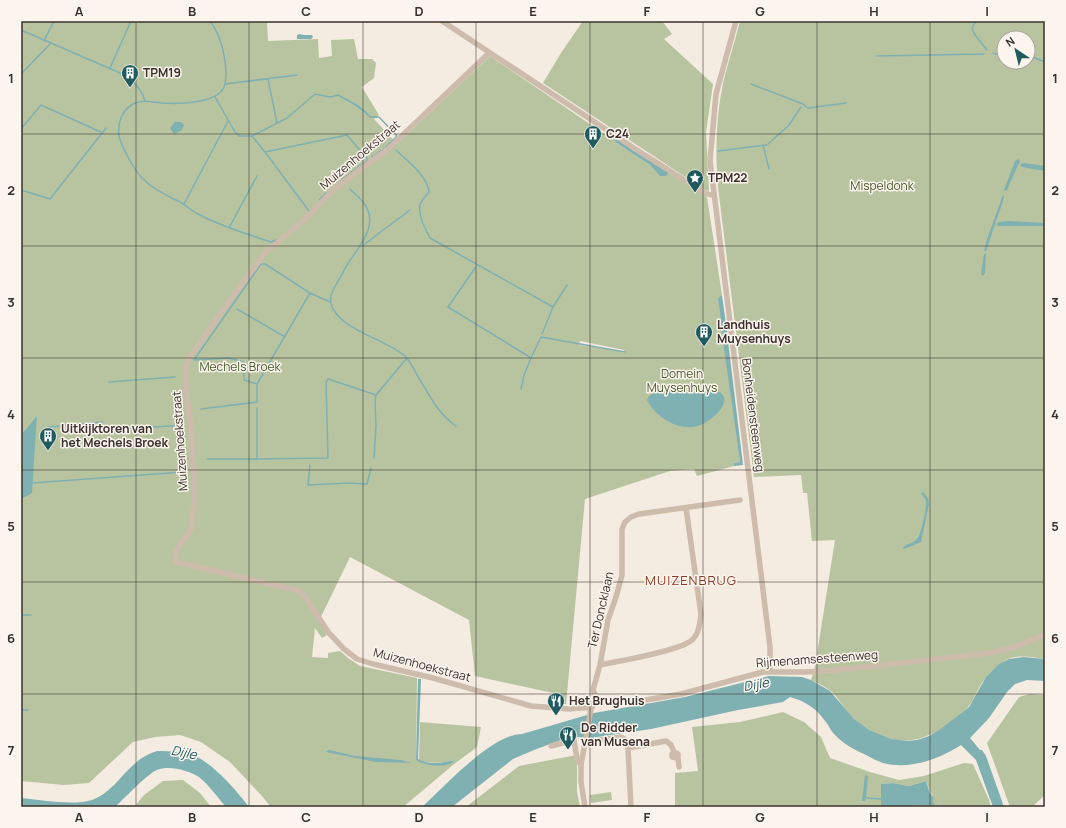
<svg xmlns="http://www.w3.org/2000/svg" width="1066" height="828" font-family="Manrope,sans-serif">
  <style>
    .green { fill: #b8c4a0; fill-rule: evenodd }
    .water { fill: #7fb0b2 }
    .lines { fill: none; stroke-linecap: round; stroke-linejoin: round }
    .stream { stroke: #7fb0b2; stroke-width: 1.5 }
    .minor { stroke: #cdbbac; stroke-width: 5.5 }
    .grid { fill: none; stroke: #3b302b; stroke-width: 1; stroke-opacity: 0.55 }
    .labels { text-anchor: middle; stroke-width: 3; stroke-linejoin: round; paint-order: stroke }
    .poi-label { font-size: 12px; font-weight: bold; fill: #3b302b; stroke: #fbf5ee; text-anchor: start }
    .street-label { font-size: 12px; fill: #3b302b; stroke: #fbf5ee }
    .park-label { font-size: 12px; fill: #4a5a2e; stroke: #fbf5ee }
    .neighbourhood-label { font-size: 13px; letter-spacing: 1px; fill: #8c3b22; stroke: #fbf5ee }
    .water-label { font-size: 13px; font-style: italic; fill: #1f5a5e; stroke: #fbf5ee }
    .neatline { fill: none; stroke: #3b302b; stroke-width: 1.5 }
    .grid-label { font-size: 13px; text-anchor: middle; font-weight: bold; fill: #3b302b }
  </style>
  <rect width="100%" height="100%" fill="#f4ebe1"/>
  <path class="green" d="M21,21H267L268,41L318,39L319,58L332,56L331,40L354,39L358,59H372L376,63L374,78L362,87L379,115L374,119L397,144L490,56L650,165L654,169L668,174L669,173L707,197L722,295L718,299L740,462L734,463V466L697,476L694,469L670,471L585,499L566,704H554L553,693L475,676L469,620L350,557L319,621L327,635L322,638L315,628L312,657L328,658V653L340,651L348,658L360,666L417,678L416,760C428,765 444,769 455,760C444,763 430,764 419,760L420,722L481,727L477,747L453,765L403,807H271L261,795L230,762L201,742L180,735L155,737L133,742L89,783L64,785L21,781ZM580,341L624,350L625,353L610,349L579,345Z
    M583,21H662L672,34L664,39L713,84L706,132L709,191L705,190L543,83L561,53Z
    M740,21H1045V659C1033,657 1017,654 1006,660C996,666 986,676 980,686C976,693 973,701 968,707C951,727 917,747 890,739C877,735 863,728 853,718C845,710 840,700 832,692C826,687 818,683 811,680L815,667L835,540L812,541L807,493H803L801,475L754,477L718,187C715,152 716,118 723,83C728,62 735,42 740,21ZM1004,38H1028V62H1004Z
    M1030,694L1045,695V795L1032,807H1010L987,743L1019,697Z
    M783,712L804,722L821,737L830,758L870,772L899,780L924,776L964,763L973,764L989,800L991,807H941V805L938,806V807H910L935,805L933,801L934,798L931,793L926,781L909,786L893,783L881,784V807H675V773L698,771L692,727L740,722Z
    M577,755V792L580,807H466L519,766Z
    M183,780L200,793L211,807H134L144,795L163,781Z
    M611,792L612,800L591,803L590,795Z"/>
  <path class="water" d="M299,34L304,35H312L313,37L311,39H297V35Z
    M175,122H181L184,125L182,130L174,134L170,128Z
    M611,134L669,173L666,176H660L650,165L617,143L610,136Z
    M1019,159L1020,162L1018,165L1007,190L1005,191L1004,190L1015,161Z
    M1023,163L1045,166V171L1022,167L1020,165Z
    M1003,195L1004,196L1003,201L986,251H984L987,239Z
    M1007,221L1045,223V226H998L996,224L999,222Z
    M984,254H986L985,273L983,276L981,274Z
    M721,295L722,296L728,337H723L718,299Z
    M723,341H728L743,465L734,466V463L740,462Z
    M663,388C676,393 691,393 704,392C710,392 714,390 720,392C721,393 723,395 724,397C727,410 704,426 693,427C675,429 655,416 647,400C650,393 656,391 663,388Z
    M37,416L32,493L21,499V435Z
    M923,492L928,498L929,504L921,542L904,549L903,548C906,543 912,544 916,540C921,537 927,507 926,501C925,498 922,495 921,493Z
    M1024,657L1045,659V681L1027,680L1015,684L1007,692L989,718L970,738L980,750H982L986,756L1004,807H993L976,760L961,745C939,759 911,770 883,763C877,761 872,758 866,755C855,750 845,745 836,736C831,732 829,725 825,721C816,708 805,701 790,697L783,702L738,710L651,729L590,738L577,737L561,740L534,750L513,759L452,807H422C444,787 492,734 522,734L594,713L685,697L769,676L802,677L811,680L830,691L854,719L869,730L891,739L907,741L917,740L929,736L939,730L963,712L969,707L986,677L999,664L1009,659Z
    M418,679H421L418,759C428,765 444,763 455,760C449,769 425,766 416,760Z
    M329,750L355,756L400,760L412,763L376,762L326,752Z
    M157,751C170,751 184,752 197,757C214,765 238,792 249,807H226C219,799 207,783 199,777C188,770 169,765 157,770C147,774 125,798 115,807H21V798C40,800 70,805 88,801C99,799 109,790 116,783C129,769 138,757 157,751Z
    M865,775L868,776L866,798L865,801H862Z
    M926,781L930,793L934,798L933,801L935,805L881,807V784L893,783L909,786Z"/>
  <g class="lines">
    <path class="stream" d="M210,21C221,36 225,54 226,72C226,77 226,83 224,87C217,104 177,104 162,103C153,102 142,99 133,104C122,110 117,124 119,136C122,148 135,172 144,180C154,190 168,196 180,202C187,206 193,212 200,215C223,227 247,234 271,242L276,240
      M976,21L972,28L975,35L987,50
      M21,30L127,76C135,84 142,90 145,101
      M44,41L54,21
      M993,53L1004,57
      M877,56L984,54
      M1028,56L1033,57L1045,62
      M110,68L131,21
      M21,74L50,44
      M268,79L277,123
      M225,84L297,75
      M751,84L803,104L808,108L846,103
      M215,97L235,132L239,136H252L287,118L315,94L330,97L338,95C349,101 362,107 370,117H379L397,136L385,148L372,157
      M21,129L41,105L103,133
      M252,136L265,152L309,211
      M763,145L769,169
      M396,150C407,161 428,176 429,192C427,195 421,200 420,205C418,216 425,228 430,238L553,307L567,285
      M718,151L767,145L789,125L801,107
      M265,152L347,135L368,160L341,180
      M350,189C354,193 359,197 363,202C380,223 361,244 349,262C345,268 341,276 337,283C334,288 329,297 331,303C336,329 387,339 406,357C410,362 414,369 417,375C428,393 438,414 456,426
      M21,190L50,199L106,128
      M319,200L326,193
      M184,204L228,121
      M229,228L257,176
      M362,246L410,210
      M475,268L448,307L528,356L531,358L541,337L625,352
      M237,309L285,337
      M542,334L553,307
      M109,382L175,377
      M257,384L244,380V362L229,358L194,360L261,264H265L310,293
      M521,389L524,375L531,358
      M201,409L257,402V384L310,293L330,302
      M49,427L102,422
      M111,430L183,425
      M374,458L376,426L375,401L376,395
      M207,459H257V408
      M257,459L328,458L326,382L328,379L376,395L407,358
      M310,465L308,485L349,483L367,484L371,468
      M32,483L183,472
      M21,615H31
      M21,710H28
      M866,798L881,799"/>
    <path class="minor" d="M442,21L640,152L705,193L714,196
      M736,21L716,94L710,160L770,647V671
      M489,53L388,149L336,187L305,219L265,253L230,300L189,358L186,366L187,398L191,429L195,493L191,530L180,544L177,550L175,556L176,562L296,590L303,594L329,633L344,649L357,659L373,664L433,678L531,706L569,709L592,707
      M600,665C619,661 680,651 692,640C699,634 700,623 701,614L686,508
      M598,701L593,690L600,665L608,620L616,597L622,575V529L625,522L631,517L639,514L740,500
      M585,742L621,737L626,740L628,748L631,807
      M551,746L574,740L577,759L581,765
      M628,748L666,741L671,745L674,752L678,754V757L677,758L672,757V754L674,752
      M678,758L679,767
      M585,807L581,782V765L591,709L594,704L600,700L634,702L681,694L763,672H804L828,671L991,653L1018,646L1045,634"/>
  </g>
  <path class="grid" d="M136,21V807M249,21V807M363,21V807M476,21V807M590,21V807M703,21V807M817,21V807M930,21V807M21,134H1045M21,246H1045M21,358H1045M21,470H1045M21,582H1045M21,694H1045"/>
  <defs>
    <g id="building-pin" transform="scale(0.9)"><path d="M0 17L-7.5 6A9.5 9.5 0 1 1 7.5 6Z" fill="#1f5a5e" stroke="#fbf5ee"/><path d="M-4-6H4V6H1V3H-1V6H-4ZM-2.5-4.3h1.7v1.8h-1.7ZM.8-4.3h1.7v1.8H.8ZM-2.5-1h1.7V.8h-1.7ZM.8-1h1.7V.8H.8Z" fill="#fff"/></g>
    <g id="sight-pin" transform="scale(0.9)"><path d="M0 17L-7.5 6A9.5 9.5 0 1 1 7.5 6Z" fill="#1f5a5e" stroke="#fbf5ee"/><path d="M0-6L1.8-2.2L6-1.7L2.9 1.2L3.7 5.4L0 3.3L-3.7 5.4L-2.9 1.2L-6-1.7L-1.8-2.2Z" fill="#fff"/></g>
    <g id="restaurant-pin" transform="scale(0.9)"><path d="M0 17L-7.5 6A9.5 9.5 0 1 1 7.5 6Z" fill="#1f5a5e" stroke="#fbf5ee"/><path d="M-5-6h1v4h1v-4h1v4h1v-4h1v5L-1.5 .5V6h-2V.5L-5-1ZM5-6V6H3V1.5H1.5Q1.5-4 5-6Z" fill="#fff"/></g>
  </defs>
  <g fill-rule="evenodd">
    <use href="#building-pin" x="130" y="73"/>
    <use href="#building-pin" x="593" y="134"/>
    <use href="#sight-pin" x="695" y="178"/>
    <use href="#building-pin" x="704" y="332"/>
    <use href="#building-pin" x="48" y="436"/>
    <use href="#restaurant-pin" x="556" y="701"/>
    <use href="#restaurant-pin" x="568" y="735"/>
  </g>
  <g class="labels">
    <g class="poi-label">
      <text x="143" y="77">TPM19</text>
      <text x="606" y="138">C24</text>
      <text x="708" y="182">TPM22</text>
      <text x="717" y="329">Landhuis<tspan x="717" dy="14">Muysenhuys</tspan></text>
      <text x="61" y="433">Uitkijktoren van<tspan x="61" dy="14">het Mechels Broek</tspan></text>
      <text x="569" y="705">Het Brughuis</text>
      <text x="581" y="732">De Ridder<tspan x="581" dy="14">van Musena</tspan></text>
    </g>
    <g class="street-label">
      <text transform="translate(360 155) rotate(-40)" y="4">Muizenhoekstraat</text>
      <text transform="translate(753 415) rotate(83)" y="4">Bonheidensteenweg</text>
      <text transform="translate(180 441) rotate(-94)" y="4">Muizenhoekstraat</text>
      <text transform="translate(601 610) rotate(-77)" y="4">Ter Doncklaan</text>
      <text transform="translate(817 659) rotate(-4)" y="4">Rijmenamsesteenweg</text>
      <text transform="translate(422 665) rotate(15)" y="4">Muizenhoekstraat</text>
    </g>
    <g class="park-label">
      <text x="882" y="190">Mispeldonk</text>
      <text x="240" y="371">Mechels Broek</text>
      <text x="682" y="378">Domein<tspan x="682" dy="14">Muysenhuys</tspan></text>
    </g>
    <g class="neighbourhood-label">
      <text x="691" y="585">MUIZENBRUG</text>
    </g>
    <g class="water-label">
      <text transform="translate(756 684) rotate(-11)" y="5">Dijle</text>
      <text transform="translate(184 752) rotate(11)" y="5">Dijle</text>
    </g>
  </g>
  <rect width="1066" height="828" fill="none" stroke="#fbf5ee" stroke-width="44"/>
  <g transform="translate(1016 50) rotate(325)"><circle r="19" fill="#fbf5ee" stroke="#aea6a0"/>
  <path d="M0-3L7 15L0 10L-7 15Z" fill="#1f5a5e"/>
  <text y="-6" font-size="11" font-weight="bold" text-anchor="middle" fill="#3b302b">N</text>
  </g>
  <rect x="22" y="22" width="1022" height="784" class="neatline"/>
  <g class="grid-label">
    <text x="79" y="16">A</text>
    <text x="192" y="16">B</text>
    <text x="306" y="16">C</text>
    <text x="419" y="16">D</text>
    <text x="533" y="16">E</text>
    <text x="647" y="16">F</text>
    <text x="760" y="16">G</text>
    <text x="874" y="16">H</text>
    <text x="987" y="16">I</text>
    <text x="11" y="83">1</text>
    <text x="1055" y="83">1</text>
    <text x="11" y="195">2</text>
    <text x="1055" y="195">2</text>
    <text x="11" y="307">3</text>
    <text x="1055" y="307">3</text>
    <text x="11" y="419">4</text>
    <text x="1055" y="419">4</text>
    <text x="11" y="531">5</text>
    <text x="1055" y="531">5</text>
    <text x="11" y="643">6</text>
    <text x="1055" y="643">6</text>
    <text x="11" y="755">7</text>
    <text x="1055" y="755">7</text>
    <text x="79" y="822">A</text>
    <text x="192" y="822">B</text>
    <text x="306" y="822">C</text>
    <text x="419" y="822">D</text>
    <text x="533" y="822">E</text>
    <text x="647" y="822">F</text>
    <text x="760" y="822">G</text>
    <text x="874" y="822">H</text>
    <text x="987" y="822">I</text>
  </g>
</svg>
